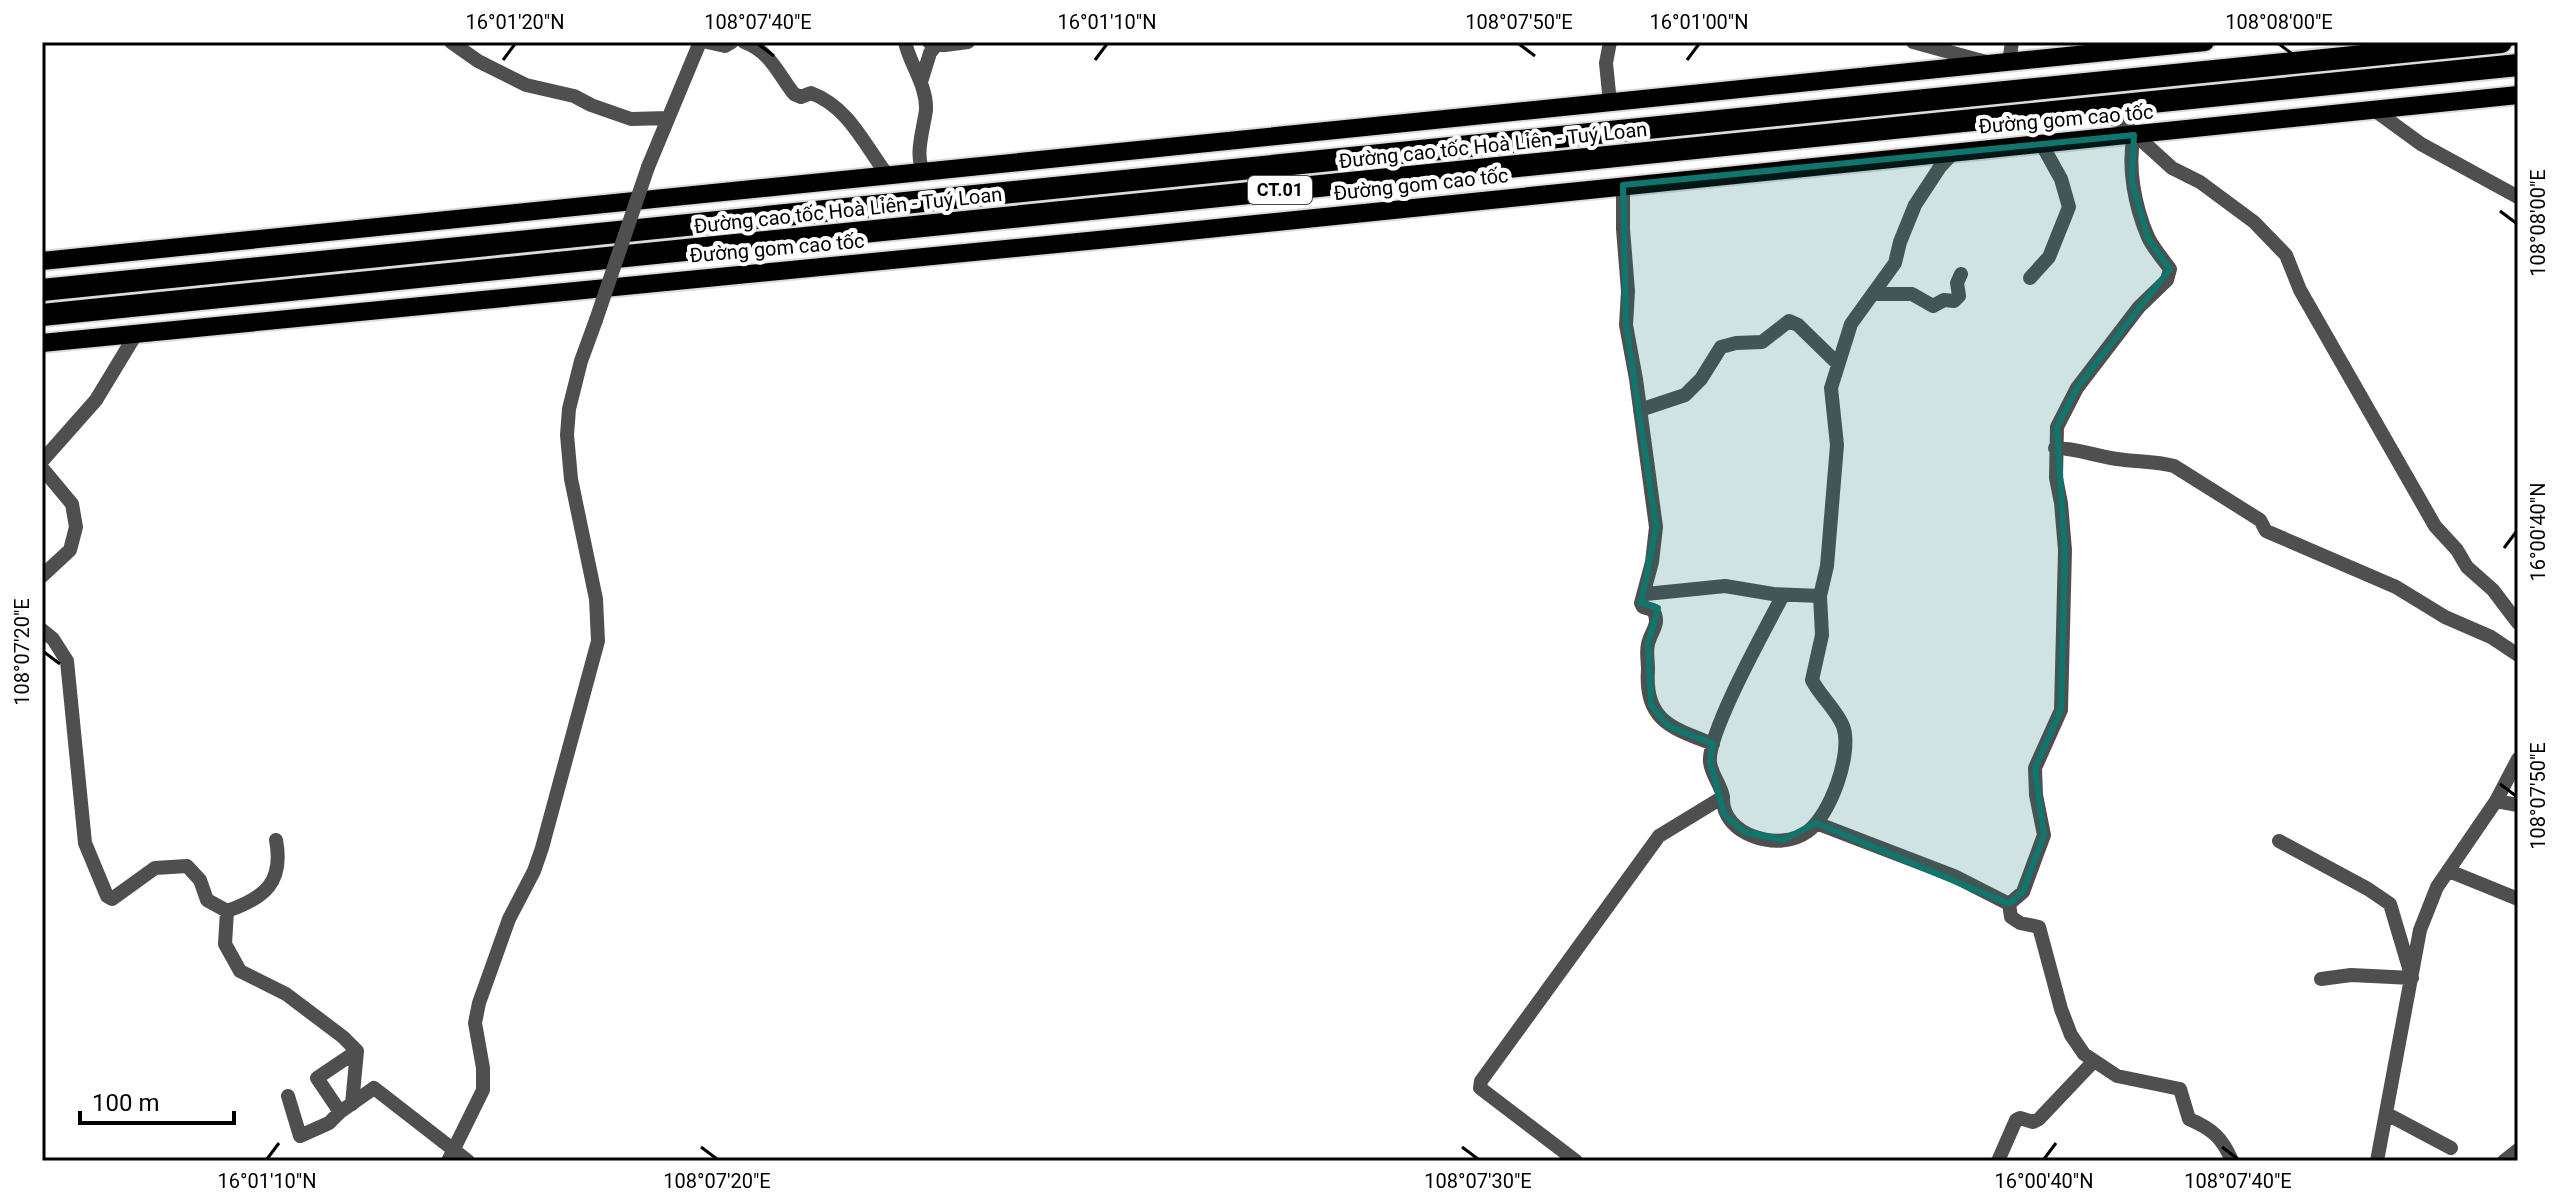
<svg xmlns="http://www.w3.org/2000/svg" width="2560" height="1203" font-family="Roboto,sans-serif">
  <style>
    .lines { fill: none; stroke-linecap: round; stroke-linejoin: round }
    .major-casing { stroke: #dbdbdb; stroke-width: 22 }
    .highway-casing { stroke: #dbdbdb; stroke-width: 26 }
    .minor { stroke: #4f4f4f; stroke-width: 14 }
    .major { stroke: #000; stroke-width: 18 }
    .highway { stroke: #000; stroke-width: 22 }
    .minor-bridge { stroke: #4f4f4f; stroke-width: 14 }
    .marked { fill: #0f766e; fill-opacity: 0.2; stroke: #0f766e; stroke-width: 6; stroke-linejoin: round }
    .ticks { fill: none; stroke: #000; stroke-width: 3 }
    .labels { text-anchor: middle; stroke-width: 8; stroke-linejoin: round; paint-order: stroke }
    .shield { fill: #fff; stroke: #4c4c4c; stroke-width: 2 }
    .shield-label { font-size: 18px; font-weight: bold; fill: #000 }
    .street-label { font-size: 20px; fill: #000; stroke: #fff }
    .neatline { fill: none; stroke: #000; stroke-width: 3 }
    .ticks-label { font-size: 20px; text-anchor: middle; fill: #000 }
  </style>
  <rect width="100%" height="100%" fill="#fff"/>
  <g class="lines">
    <g class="major-casing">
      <path id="major" d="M42,261L2205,42
        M42,343L1139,236L2518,95"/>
    </g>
    <g class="highway-casing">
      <path id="highway" d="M42,290L2501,42
        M42,315L2518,65"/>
    </g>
    <path class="minor" d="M451,42L478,61L526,85L574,96L591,105L631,119L668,118
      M707,42L725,46L732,42
      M744,42C771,52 778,74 794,94L801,97L811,93C849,107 865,146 888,176
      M905,42C910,65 927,85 926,110C924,127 913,160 925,172
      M929,42L945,45L968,42
      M1913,42L1986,62
      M2009,62L2012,42
      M921,82L930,53L937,44
      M1610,103L1606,63L1610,42
      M2373,109L2421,144L2518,197
      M2090,115L2119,120L2172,168L2200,182L2254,222L2286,255L2300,290L2435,526L2457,550L2467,567L2493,590L2518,623
      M648,167L700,42
      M1623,185V229L1628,291L1626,325L1636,379L1656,527L1652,562L1641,603L1643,607L1653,610C1661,624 1651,631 1648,644C1646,652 1648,661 1648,669C1644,721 1672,728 1713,744
      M2030,278L2049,257L2069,207L2061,179L2041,143
      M1873,294H1912L1933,306L1944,300L1954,301L1959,296L1957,283L1961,274
      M1640,410L1685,395L1701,379L1721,347L1736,343L1762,342L1789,321L1798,325L1838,364
      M2055,448C2077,448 2095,456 2117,459C2136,462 2155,461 2174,466L2260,520L2266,531L2396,587L2445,617L2491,637L2518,655
      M42,461L96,400L136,334
      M42,468L72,504L76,527L70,550L42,576
      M1646,594L1725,586L1773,594L1820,596
      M42,630L53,639L67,661L85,843L107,896L112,899L155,868L187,866L200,880L207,900L227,911L225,944L240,971L286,994L343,1037L357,1051L317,1078L340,1112L374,1088L468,1161
      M1723,797C1721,836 1780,852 1807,832C1830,816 1853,753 1843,726C1836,709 1820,696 1812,680L1822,635L1820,596L1827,566L1837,445L1831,388L1851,324L1895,263L1900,242L1915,205L1940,167L1955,151
      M2496,801L2518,805
      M1816,823L1954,876L2009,904
      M2279,841L2368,889L2390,904L2412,978L2351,975L2321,979
      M2449,871L2518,899
      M2009,904L2023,892L2044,835L2036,795L2035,768L2061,710L2065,550L2061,503L2056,478L2057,427L2077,388L2139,307L2167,280L2170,269C2163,259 2153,248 2148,237C2135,207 2127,167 2134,135
      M2009,904L2011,917L2020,923L2039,927L2061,1009L2071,1035L2084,1054L2117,1076L2180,1089L2189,1119C2212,1129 2222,1137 2232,1161
      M227,911C265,898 284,882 276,840
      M288,1096L300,1136L329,1123L340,1112
      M352,1104L357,1051
      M2387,1114L2451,1148
      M448,1161L483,1090V1068L475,1023L479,1003L509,919L534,871L542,848L598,641L596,599L571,479L567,435L569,409L581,361L596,320
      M1576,1161L1480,1088L1481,1081L1659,836L1723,797C1721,785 1711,774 1710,762C1707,733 1767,626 1783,595
      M1998,1161L2016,1120L2020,1118L2033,1122L2039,1119L2093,1062
      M2377,1161L2420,930L2437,887L2496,801L2518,759
      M2504,1161L2518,1150"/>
    <use href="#major" class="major"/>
    <use href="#highway" class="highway"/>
    <path class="minor-bridge" d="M596,320L648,167"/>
  </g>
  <path class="marked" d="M2134,135L2132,181L2148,238L2170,269L2077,388L2057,427L2065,550L2061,710L2035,768L2044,835L2023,892L2009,904L1816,823L1783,840L1744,832L1724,814L1710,762L1713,744L1668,726L1651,705L1648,643L1658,608L1641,603L1656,527L1626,325L1623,185Z"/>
  <path class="ticks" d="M758,44L774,56M1519,44L1535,56M2279,44L2295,56M503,60L515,44M1095,60L1107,44M1687,60L1699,44M2500,211L2516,223M2504,548L2516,532M44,652L60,664M2500,784L2516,796M701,1147L717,1159M1462,1147L1478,1159M2222,1147L2238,1159M267,1159L279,1143M2044,1159L2056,1143"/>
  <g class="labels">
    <rect class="shield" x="1248" y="176" width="64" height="28" rx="6"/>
    <g class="shield-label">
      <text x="1280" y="196">CT.01</text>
    </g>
    <g class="street-label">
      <text transform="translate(2066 119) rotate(-5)" y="7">Đường gom cao tốc</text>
      <text transform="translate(1493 145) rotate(-6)" y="7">Đường cao tốc Hoà Liên - Tuý Loan</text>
      <text transform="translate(1421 184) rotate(-6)" y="7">Đường gom cao tốc</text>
      <text transform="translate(848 210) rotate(-6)" y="7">Đường cao tốc Hoà Liên - Tuý Loan</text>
      <text transform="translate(777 248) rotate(-5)" y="7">Đường gom cao tốc</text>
    </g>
  </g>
  <rect width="2560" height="1203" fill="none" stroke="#ffffff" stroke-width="88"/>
  <path d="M80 1111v12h154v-12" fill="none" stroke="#000000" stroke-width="4"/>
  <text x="92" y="1111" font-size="24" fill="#000000" stroke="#ffffff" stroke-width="6" paint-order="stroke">100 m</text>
  <rect x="44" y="44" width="2472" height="1115" class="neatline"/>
  <g class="ticks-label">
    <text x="515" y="29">16°01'20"N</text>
    <text x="758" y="29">108°07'40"E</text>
    <text x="1107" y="29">16°01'10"N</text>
    <text x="1519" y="29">108°07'50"E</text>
    <text x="1699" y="29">16°01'00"N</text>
    <text x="2279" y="29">108°08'00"E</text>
    <text transform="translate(2538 223) rotate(-90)" y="7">108°08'00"E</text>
    <text transform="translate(2538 532) rotate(-90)" y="7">16°00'40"N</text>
    <text transform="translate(22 652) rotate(-90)" y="7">108°07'20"E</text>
    <text transform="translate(2538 796) rotate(-90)" y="7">108°07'50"E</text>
    <text x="267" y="1188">16°01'10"N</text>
    <text x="717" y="1188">108°07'20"E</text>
    <text x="1478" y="1188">108°07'30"E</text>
    <text x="2044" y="1188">16°00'40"N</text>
    <text x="2238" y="1188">108°07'40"E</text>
  </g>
</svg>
